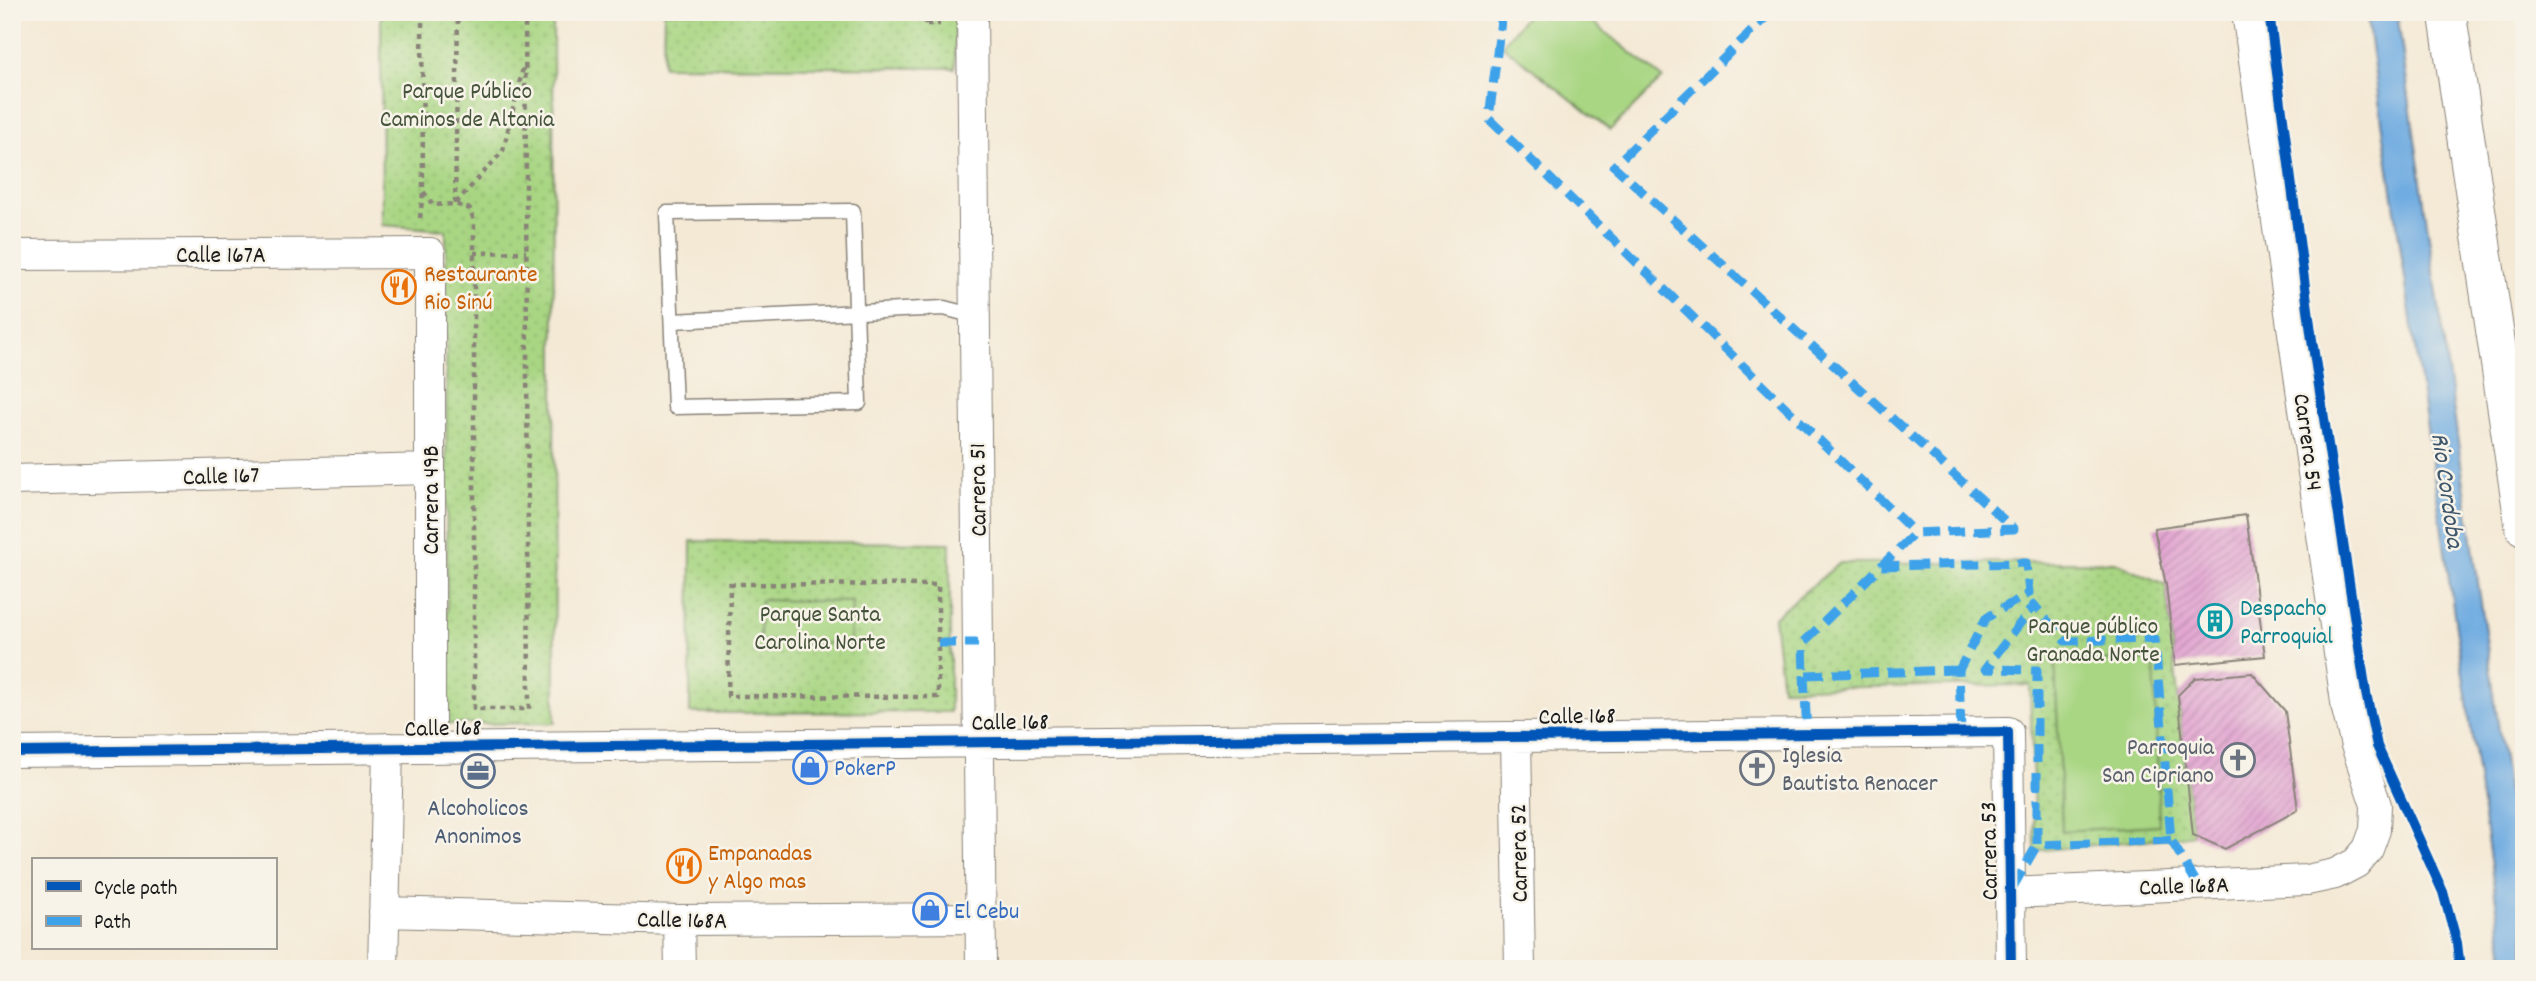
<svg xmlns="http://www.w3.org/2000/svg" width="2536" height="981" font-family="Dekko,sans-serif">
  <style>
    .grass { fill: url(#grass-dots); stroke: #627950; stroke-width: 2 }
    .pitch { fill: #a9d683; stroke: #627950; stroke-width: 2 }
    .water { fill: #70ace1; stroke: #46647e; stroke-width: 2 }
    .building { fill: url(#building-hatch) }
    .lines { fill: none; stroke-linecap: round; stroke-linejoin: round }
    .service-casing { stroke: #888278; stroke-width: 17 }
    .minor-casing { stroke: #888278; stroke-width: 32 }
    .tertiary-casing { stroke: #888278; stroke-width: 39 }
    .path { stroke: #888278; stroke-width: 4.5; stroke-dasharray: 5 5; stroke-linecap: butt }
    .service { stroke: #fff; stroke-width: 14 }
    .minor { stroke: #fff; stroke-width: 30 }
    .tertiary { stroke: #fff; stroke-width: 37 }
    .quiet { stroke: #3da2ea; stroke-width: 9; stroke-dasharray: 18 9; stroke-linecap: butt }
    .cycleway-casing { stroke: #f7f3e8; stroke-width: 15 }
    .cycleway { stroke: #0057b8; stroke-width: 10 }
    .labels { text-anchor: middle; stroke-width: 5; stroke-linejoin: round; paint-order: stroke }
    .park-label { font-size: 24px; fill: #46543b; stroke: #f7f3e8 }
    .street-label { font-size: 24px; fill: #1c1c1c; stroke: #f7f3e8 }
    .food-label { font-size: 24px; fill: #c56008; stroke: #f7f3e8; text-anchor: start }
    .culture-label { font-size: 24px; fill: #0d838f; stroke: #f7f3e8; text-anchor: start }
    .worship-label { font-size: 24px; fill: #5b616d; stroke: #f7f3e8; text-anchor: end }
    .shop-label { font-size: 24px; fill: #366cbe; stroke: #f7f3e8; text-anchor: start }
    .service-label { font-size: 24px; fill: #4e5e75; stroke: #f7f3e8 }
    .water-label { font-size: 26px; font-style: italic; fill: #3e566b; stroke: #f7f3e8 }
  </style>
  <defs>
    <pattern id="grass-dots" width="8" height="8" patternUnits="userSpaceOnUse" patternTransform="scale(1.75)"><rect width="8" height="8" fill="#a9d683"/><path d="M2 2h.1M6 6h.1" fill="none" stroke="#91b771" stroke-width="1.8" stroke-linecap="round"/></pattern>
    <pattern id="building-hatch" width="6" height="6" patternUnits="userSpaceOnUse" patternTransform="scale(1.75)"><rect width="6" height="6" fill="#e09bcf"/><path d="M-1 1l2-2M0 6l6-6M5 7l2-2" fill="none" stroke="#b57ea7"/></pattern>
  </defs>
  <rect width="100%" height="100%" fill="#f7f3e8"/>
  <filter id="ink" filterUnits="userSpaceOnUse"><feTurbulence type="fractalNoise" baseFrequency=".0143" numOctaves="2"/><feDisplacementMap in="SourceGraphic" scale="14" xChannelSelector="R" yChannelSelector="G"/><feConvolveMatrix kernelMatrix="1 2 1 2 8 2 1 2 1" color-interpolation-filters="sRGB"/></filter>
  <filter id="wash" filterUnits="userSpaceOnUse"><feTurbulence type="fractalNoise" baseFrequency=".00686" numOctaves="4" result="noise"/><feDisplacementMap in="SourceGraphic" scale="28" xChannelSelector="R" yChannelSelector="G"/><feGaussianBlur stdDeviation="1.57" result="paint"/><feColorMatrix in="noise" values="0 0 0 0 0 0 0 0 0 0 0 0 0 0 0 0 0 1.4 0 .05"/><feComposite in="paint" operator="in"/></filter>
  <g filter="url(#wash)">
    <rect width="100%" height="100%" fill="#f4e9d5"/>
    <path class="grass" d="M381,12H553L555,723L447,724L446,230L382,225Z
      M664,12H955V68L663,66Z
      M691,541L950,543V712L690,713Z
      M2115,562L2166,585L2193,835L2035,851L2030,685L1782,688L1774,617L1840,563Z"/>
    <path class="pitch" d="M1529,12H1580L1663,78L1610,130L1502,45Z
      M761,600L852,602L850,644L760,641Z
      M2154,660L2159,825L2062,831L2055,661Z"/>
    <path class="water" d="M2366,12H2397L2524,906V969H2506Z"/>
    <g id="blocks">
      <path class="building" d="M2246,515L2265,656L2175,665L2166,585L2154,528Z
        M2252,673L2285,711L2298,810L2225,849L2193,835L2178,695L2195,678Z"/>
    </g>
  </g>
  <g filter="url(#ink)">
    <use href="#blocks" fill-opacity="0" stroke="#888278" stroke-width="2"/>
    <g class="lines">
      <g class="service-casing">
        <path id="service" d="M853,211L859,403L675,407L667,213Z
          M672,321L944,308L975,316"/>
      </g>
      <g class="minor-casing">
        <path id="minor" d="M972,12L981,969
          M12,255L430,253V748
          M12,480L430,469
          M1516,737L1520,969
          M12,752L2008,732L2011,969
          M2010,893L2307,880L2335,874L2356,863L2368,849L2375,830L2376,805L2356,745L2347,709L2247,12
          M384,912L679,920L980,918
          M679,920L680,969
          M383,969L388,748"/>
      </g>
      <g class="tertiary-casing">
        <path id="tertiary" d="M2447,12L2524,527"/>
      </g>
      <path class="path" d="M422,12L423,191L433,205L455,204L470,209L474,221V709H529L525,12
        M773,12L775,17L837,19L843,12
        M917,12L927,24V12
        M927,24H940
        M456,203L503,151L523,68
        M455,204L458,12
        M420,218L423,192
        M474,253L526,252
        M730,584L938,585V697L728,696Z"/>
      <use href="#service" class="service"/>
      <use href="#minor" class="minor"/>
      <use href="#tertiary" class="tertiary"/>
      <path class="quiet" d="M1502,12L1489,119L1915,533
        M1771,12L1614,166L2014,529L1915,533L1881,566
        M938,643H978
        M1959,670L1804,675L1803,643L1881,566L2026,563L2029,593L1986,618L1959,670L1961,732
        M1804,675L1807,734
        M2171,840L2037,845V670L1985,669L2034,605L2065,641L2155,639L2171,840L2198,885
        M2013,887L2037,845"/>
      <g class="cycleway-casing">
        <path id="cycleway" d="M2269,12L2312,340L2366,693L2377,746L2443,892L2457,943L2460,969
          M12,752L2008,732L2011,969"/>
      </g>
      <use href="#cycleway" class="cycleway"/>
    </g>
  </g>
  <defs>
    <g id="restaurant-ring" transform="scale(1.75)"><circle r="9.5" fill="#f7f3e8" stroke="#e8710a" stroke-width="1.5"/><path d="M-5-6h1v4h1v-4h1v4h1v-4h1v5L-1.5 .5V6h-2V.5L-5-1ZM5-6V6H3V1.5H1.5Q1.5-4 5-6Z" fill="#e8710a"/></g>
    <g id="building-ring" transform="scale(1.75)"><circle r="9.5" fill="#f7f3e8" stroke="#0f9aa8" stroke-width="1.5"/><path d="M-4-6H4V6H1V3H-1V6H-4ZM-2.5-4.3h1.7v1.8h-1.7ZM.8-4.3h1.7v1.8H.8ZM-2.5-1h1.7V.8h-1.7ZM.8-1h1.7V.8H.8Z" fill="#0f9aa8"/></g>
    <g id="church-ring" transform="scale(1.75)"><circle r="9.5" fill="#f7f3e8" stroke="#6b7280" stroke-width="1.5"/><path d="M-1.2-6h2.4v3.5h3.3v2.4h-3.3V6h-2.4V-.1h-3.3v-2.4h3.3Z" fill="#6b7280"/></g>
    <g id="shop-ring" transform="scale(1.75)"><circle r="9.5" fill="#f7f3e8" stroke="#3f7fe0" stroke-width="1.5"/><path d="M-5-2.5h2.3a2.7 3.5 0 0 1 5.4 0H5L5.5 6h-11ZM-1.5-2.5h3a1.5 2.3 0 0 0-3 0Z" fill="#3f7fe0"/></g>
    <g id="office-ring" transform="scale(1.75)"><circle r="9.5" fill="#f7f3e8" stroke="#5c6f8a" stroke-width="1.5"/><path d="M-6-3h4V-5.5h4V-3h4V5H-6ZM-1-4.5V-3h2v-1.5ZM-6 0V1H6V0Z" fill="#5c6f8a"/></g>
  </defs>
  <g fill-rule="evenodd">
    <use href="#restaurant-ring" x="399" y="287"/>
    <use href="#building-ring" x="2215" y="621"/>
    <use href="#church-ring" x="2238" y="760"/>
    <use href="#shop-ring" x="810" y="767"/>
    <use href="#church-ring" x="1757" y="768"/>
    <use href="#office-ring" x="478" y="771"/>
    <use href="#restaurant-ring" x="684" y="866"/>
    <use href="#shop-ring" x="930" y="910"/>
  </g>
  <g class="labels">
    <g class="park-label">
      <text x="467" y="98">Parque Público<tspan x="467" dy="28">Caminos de Altania</tspan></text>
      <text x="820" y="621">Parque Santa<tspan x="820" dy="28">Carolina Norte</tspan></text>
      <text x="2093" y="633">Parque público<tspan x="2093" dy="28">Granada Norte</tspan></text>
    </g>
    <g class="street-label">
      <text x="221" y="262">Calle 167A</text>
      <text transform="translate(2309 442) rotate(82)" y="8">Carrera 54</text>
      <text transform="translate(221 475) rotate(-2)" y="8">Calle 167</text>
      <text transform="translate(977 490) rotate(-91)" y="8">Carrera 51</text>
      <text transform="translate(430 500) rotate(-90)" y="8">Carrera 49B</text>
      <text transform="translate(1577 715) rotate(-1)" y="8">Calle 168</text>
      <text transform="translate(1010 721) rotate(-1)" y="8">Calle 168</text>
      <text transform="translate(443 727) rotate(-1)" y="8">Calle 168</text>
      <text transform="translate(1988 851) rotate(-91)" y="8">Carrera 53</text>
      <text transform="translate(1518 853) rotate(-91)" y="8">Carrera 52</text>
      <text transform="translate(2184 885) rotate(-2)" y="8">Calle 168A</text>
      <text transform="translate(682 919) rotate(1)" y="8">Calle 168A</text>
    </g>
    <g class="food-label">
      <text x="424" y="281">Restaurante<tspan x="424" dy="28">Rio Sinú</tspan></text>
      <text x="708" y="860">Empanadas<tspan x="708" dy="28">y Algo mas</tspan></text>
    </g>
    <g class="culture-label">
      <text x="2240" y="615">Despacho<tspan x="2240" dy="28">Parroquial</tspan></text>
    </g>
    <g class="worship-label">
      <text x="2214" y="754">Parroquia<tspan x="2214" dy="28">San Cipriano</tspan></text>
      <text x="1782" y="762" text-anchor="start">Iglesia<tspan x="1782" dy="28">Bautista Renacer</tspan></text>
    </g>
    <g class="shop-label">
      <text x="834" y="775">PokerP</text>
      <text x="954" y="918">El Cebu</text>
    </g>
    <g class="service-label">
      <text x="478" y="815">Alcoholicos<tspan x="478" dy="28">Anonimos</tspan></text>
    </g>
    <g class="water-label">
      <text transform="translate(2449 490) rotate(82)" y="9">Rio Cordoba</text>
    </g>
  </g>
  <rect width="2536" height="981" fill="none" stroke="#f7f3e8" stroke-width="42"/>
  <rect x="32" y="858" width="245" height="91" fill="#f7f3e8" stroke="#9f9d96" stroke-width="2"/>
  <rect x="46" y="881" width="35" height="10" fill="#0057b8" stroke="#9f9d96" stroke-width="2"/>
  <text x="94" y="894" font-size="21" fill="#1c1c1c">Cycle path</text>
  <rect x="46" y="916" width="35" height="10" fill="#3da2ea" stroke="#9f9d96" stroke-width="2"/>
  <text x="94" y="928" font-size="21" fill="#1c1c1c">Path</text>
</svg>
